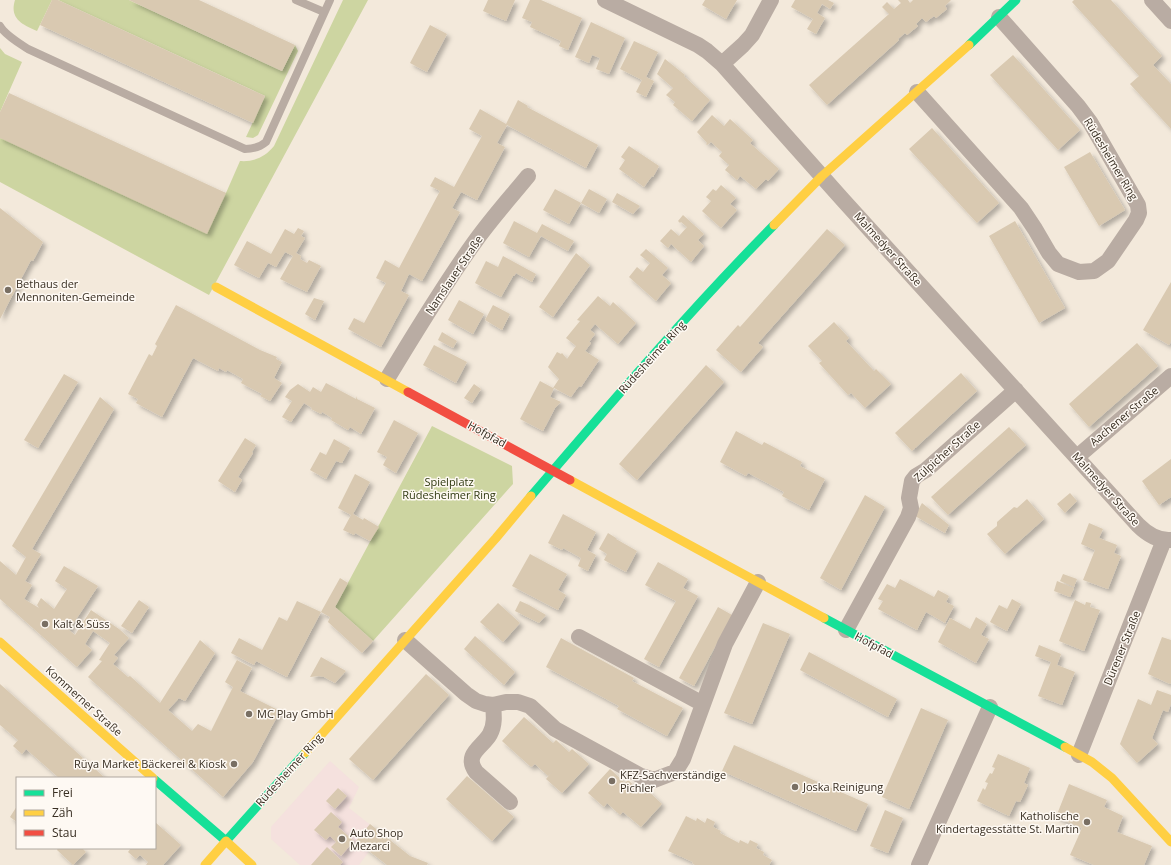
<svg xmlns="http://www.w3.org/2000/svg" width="1171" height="865" font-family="'Open Sans',sans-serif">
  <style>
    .commercial { fill: #f5e1de }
    .green { fill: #cdd5a1 }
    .building { fill: #d9c9b1; filter: url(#shadow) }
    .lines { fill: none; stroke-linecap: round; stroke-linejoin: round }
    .lane { stroke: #b9aca3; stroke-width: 8 }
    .street { stroke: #b9aca3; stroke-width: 16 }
    .fast { stroke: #16e098; stroke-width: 9 }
    .slow { stroke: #ffcf43; stroke-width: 9 }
    .jam { stroke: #f24e42; stroke-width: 9 }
    .poi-dot { fill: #796f63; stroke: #fef9f3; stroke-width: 1.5 }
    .labels { text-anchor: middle; stroke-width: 3; stroke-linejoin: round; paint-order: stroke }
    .street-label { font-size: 11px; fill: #382e22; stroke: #fef9f3 }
    .poi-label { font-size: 11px; fill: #382e22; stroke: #fef9f3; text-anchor: start }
    .park-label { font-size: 11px; fill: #303a11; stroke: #fef9f3 }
  </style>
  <defs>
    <filter id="shadow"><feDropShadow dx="3.5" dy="3.5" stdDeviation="2" flood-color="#0004"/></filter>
  </defs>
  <rect width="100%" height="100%" fill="#f3e9db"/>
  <path class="commercial" d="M330,761L359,787L349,808L382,834L359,865H300L271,839V827Z"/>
  <path class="green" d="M15,0H52L37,31C23,25 9,19 15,0Z
    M58,0H129L282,71L295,45L298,51L258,135L253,138L246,137L265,96Z
    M343,0H368L209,295L0,182V138L226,193L240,161C254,162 265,157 274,146Z
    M0,48L5,54L22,62L0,112Z
    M432,426L512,466L513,484L373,641L335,607Z"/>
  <path class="building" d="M52,0H58L265,96L253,123L40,25Z
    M129,0H199L295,45L282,71Z
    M488,0H515L506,21L483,11Z
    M530,0H541L582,18L568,50L559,46L561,41L530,27L532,22L522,18Z
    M705,0H737L726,19L702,5Z
    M795,0H828L834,3L830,9L822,4L817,13L825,18L816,34L807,29L813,19L791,7Z
    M898,0H908L910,3L913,0H951L945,6L947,9L936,18L934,16L926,22L922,18L916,24L918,26L907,35L905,33L898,39L899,40L827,105L809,85L889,14L882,7L887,2L894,9L901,3Z
    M1074,0H1111L1162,56L1153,65L1171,84V129L1130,84L1139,76L1072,2Z
    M591,22L625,38L609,74L596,69L600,58L592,55L589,63L575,57Z
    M430,25L447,34L427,72L410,63Z
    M634,41L658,52L646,77L654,81L646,97L636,92L642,80L620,69Z
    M1013,55L1080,130L1058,150L990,75Z
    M665,59L685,75L684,76L710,100L692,121L673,105L675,102L666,95L673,88L657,74Z
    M9,93L226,193L207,234L0,138V112Z
    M518,100L528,106L527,107L598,145L586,168L507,125L497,143L505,147L477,200L461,192L452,208L460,212L422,281L409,274L401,291L409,295L381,347L348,329L354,318L364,323L386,283L376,278L385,260L399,268L440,191L430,186L435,177L454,187L482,136L469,129L480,109L506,124Z
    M712,115L724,126L730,119L753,140L750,143L751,144L779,169L768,181L766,179L756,189L740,176L737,180L725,170L729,165L719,156L722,152L711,142L707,145L706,144L707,143L697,132Z
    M932,128L999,203L977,223L909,149Z
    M629,146L659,166L653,177L652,176L644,187L619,169L625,160L621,157Z
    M1090,152L1125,210L1099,226L1064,167Z
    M721,185L736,198L730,204L737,210L721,228L702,211L711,201L706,197L713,189L716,191Z
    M555,189L581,203L569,224L543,210Z
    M589,189L607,199L599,213L581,203Z
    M617,193L640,206L633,214L612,202Z
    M0,208L43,242L33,261L31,260L0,319Z
    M683,215L704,234L698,240L704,246L691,262L671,244L668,248L660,241L671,229L679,236L687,227L681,222L680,223L678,221Z
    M514,221L537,233L542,224L574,241L568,251L541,236L529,257L503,243Z
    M1015,221L1065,308L1039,323L989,236Z
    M298,228L304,231L301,236L305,238L296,253L301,256L300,259L307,263L309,260L321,266L307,292L280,279L293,256L285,252L276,267L268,263L259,278L234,265L247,241L271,254L285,229L294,234Z
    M827,229L845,245L758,343L763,347L741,372L716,350L738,325L740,327Z
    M646,249L668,268L662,275L671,283L656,301L629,277L637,267L643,272L650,263L640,255Z
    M576,253L590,265L553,317L539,307Z
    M503,256L536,274L532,282L516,273L514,276H513L501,297L475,283L486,261L498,267Z
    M1171,282V342L1169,345L1143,330Z
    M598,296L610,306L613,302L636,323L618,344L595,324L590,330L595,334L589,342L591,343L585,351L599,360L581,387L579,386L571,397L554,388L550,397L561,402L555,408L543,431L520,419L540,381L553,388L559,379L548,367L557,352L561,354L562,353L567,359L576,346L566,338L580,321L577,320Z
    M314,298L324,301L315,320L305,314Z
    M459,300L484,314L473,334L448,320Z
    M176,305L260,350L277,357L276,359L282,362L274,378L282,383L270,401L260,396L262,394L241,383L243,379L227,370L226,372L219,368L218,371L193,358L162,417L136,403L138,399L128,394L149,354L152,356L157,346L155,344Z
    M493,305L510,314L502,330L485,320Z
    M834,322L849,338L846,341L874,371L876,369L891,384L865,408L851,393L848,395L819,363L822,361L808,346Z
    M442,332L457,341L453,348L438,340Z
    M1137,343L1158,366L1089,427L1069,404Z
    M434,345L467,362L456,383L423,365Z
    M706,365L724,382L637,480L619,464Z
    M961,373L977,391L912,451L895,433Z
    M64,374L78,382L38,448L24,440Z
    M326,383L356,399L357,396V399L375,408L361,434L350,427L348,430L331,420L332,418L322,412L321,414L311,409L312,408L304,403L291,422L282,417L292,401L285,397L290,390L298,384L310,392L313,387L321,392Z
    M474,384L481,389L472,403L464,398Z
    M100,397L114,409L32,549L41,554L25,581L32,585L24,599L39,608L37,605L41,598L54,609L67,589L55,581L64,566L98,586L69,630L75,635L91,610L119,629L129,638L114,655L118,658L113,664L128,677L130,676L160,703L200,640L215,653L185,701L179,698L168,710L192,731L198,724L211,731L233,687L225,682L237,660L252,668L240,691L280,711L253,762L223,797L88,677L102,661L99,660L110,643L93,631L85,644L92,650L77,667L0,599V561L16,575L26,557L12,546Z
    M394,420L418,433L396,473L383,465L387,457L377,452Z
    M1009,427L1026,445L948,515L931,497Z
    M736,431L762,445L764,442L802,462L800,466L825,479L809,510L782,496L784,492L748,473L746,476L720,462Z
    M245,438L256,445L252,452L253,453L238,477L242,480L235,492L218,481Z
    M334,439L350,448L342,463L336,461L326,479L310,470L320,452L326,455Z
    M1171,459V497L1159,505L1142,481Z
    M355,474L370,482L353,514L363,520L364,518L379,527L370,541L355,533L354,535L343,530L351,515L338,508Z
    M1070,493L1077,501L1065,513L1057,504Z
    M865,495L885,507L841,590L820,578Z
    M1027,499L1044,519L1005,554L987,534L997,526V522L1014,507L1017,508Z
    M922,503L949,525L945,533L915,516Z
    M563,514L596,532L587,550L596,555L588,571L578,566L581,558L563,548L562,550L548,543Z
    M1089,523L1103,529L1099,538L1117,545L1114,553L1121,556L1108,589L1083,580L1095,550L1081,544Z
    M608,533L616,538V539L637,551L626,572L604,560L607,554L599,549Z
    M530,554L567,574L558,590L566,595L558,610L512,586Z
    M658,562L688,579L683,588L698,596L659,667L644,659L676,601L645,585Z
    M1063,574L1077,579L1074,587L1060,581Z
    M340,578L348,583L335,607L373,641L362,653L328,622L330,617L321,612Z
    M900,579L934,597L938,590L949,596L946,602L954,606L945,623L926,612L917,630L878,609L883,601L878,599L887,584L895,588Z
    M1057,581L1074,588L1070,597L1054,591Z
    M1012,599L1021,604L1007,631L990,622L999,605L1007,609Z
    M139,600L149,607L132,633L121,626Z
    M1075,600L1085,605L1086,602L1091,603L1090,607L1100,610L1084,651L1059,641Z
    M297,601L321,612L287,677L256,661L254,665L231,653L239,638L262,650L279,617L287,621Z
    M520,601L529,605L546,615L539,623L515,611Z
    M498,603L520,623L503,642L480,622Z
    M718,607L732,615L694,686L679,678Z
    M976,617L987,624L981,635L989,639L976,663L938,642L950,618L970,629Z
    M763,623L790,634L752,724L724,713Z
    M475,636L515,672L504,685L464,649Z
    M1162,637L1171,640V683L1170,684L1148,674Z
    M561,638L634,678L632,681L683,708L667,736L617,709L619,706L546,667Z
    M1039,645L1061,654L1057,665L1075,672L1062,705L1038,696L1051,662L1035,656Z
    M809,652L897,699L888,717L800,670Z
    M321,657L346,671L335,683L324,677L319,676L310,677Z
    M426,674L449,695L373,780L349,759Z
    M0,684L72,748L105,778H59L26,749L22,754L13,746L18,740L0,725Z
    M1157,690L1171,695V704L1168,712L1163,710L1152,738L1158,744L1137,763L1120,744L1138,699L1151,705Z
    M921,708L948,720L909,809L882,797Z
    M524,717L553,743L556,740L569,752L572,749L589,764L562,793L546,779L553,771L548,776L535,764L531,767L502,741Z
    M734,745L868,804L856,831L722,771Z
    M998,754L1030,768L1024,783L1028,785L1020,802L1016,801L1009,816L977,801L983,788L985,790L988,783L985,782L990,773L992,774L995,768L992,767Z
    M610,769L625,783L628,780L641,792L645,788L662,804L641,827L623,812L620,815L607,803L604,807L588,793Z
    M467,776L514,817L492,841L446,799Z
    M1069,784L1107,800L1104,807L1123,816L1117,832L1152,846L1144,865H1094L1070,855L1082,828L1056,817Z
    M338,788L347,796L335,809L326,801Z
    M17,806V822L10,817Z
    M885,810L903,818L888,853L870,846Z
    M331,812L342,822L338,827L354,841L341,856L331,847L336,842L330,836L326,840L314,830Z
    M686,816L696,821L697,818L705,823L707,818L715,822L713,827L721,831L720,833L739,843L740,840L748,844L750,840L758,844L756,848L764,852L763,855L772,860L769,865H695L692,863L693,862L668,851Z
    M155,822L181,845L163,865H146L148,862L140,855L136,859L128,852L131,848H155Z
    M370,824L410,856L428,863L427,865H387L356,841Z
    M327,847L343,862L340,865H311Z
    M58,848H82L86,852L73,865L57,850Z"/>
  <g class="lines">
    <path class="lane" d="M296,0L324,12
      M0,26C5,35 19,43 28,49L245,149C254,149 260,147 266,142L330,0"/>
    <path class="street" d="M605,0L698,45L707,51L722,64L843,200L1138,525C1147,534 1158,541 1171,540
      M1152,0L1171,21
      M722,64L743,45L752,35L771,0
      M917,92L1021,208L1035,229L1049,253L1058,264L1079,272L1094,271L1108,261L1136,220L1139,213L1138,205L1090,122L1078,106L999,17
      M387,379C415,333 443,286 474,243C491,219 510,198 528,176
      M1077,457L1171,376
      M846,630L908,517L911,508L909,498L912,481L916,476L926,470L1016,390
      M579,637L703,704
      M405,640L466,694L476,701L485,704L493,705L506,702H518L530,706L555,729L641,776L654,780L675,772L683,759L725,644L758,582
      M493,705C494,715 495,725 490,734C483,747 463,754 476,772L510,802
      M1079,755L1164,540
      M919,865L990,707"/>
    <path class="fast" d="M969,45L1016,0
      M531,496C610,404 689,311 774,225
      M824,618L1065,747
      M155,780L226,841L305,753"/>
    <path class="slow" d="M774,225L822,176L969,45
      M216,287L408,392
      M570,480L824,618
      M0,642L153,778
      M1065,747L1092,762L1112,778L1171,842
      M305,753L496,538L531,496
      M205,865L226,841L252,865"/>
    <path class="jam" d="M408,392L570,480"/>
  </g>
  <g class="poi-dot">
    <circle cx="8" cy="290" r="4"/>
    <circle cx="45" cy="624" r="4"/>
    <circle cx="249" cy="714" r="4"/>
    <circle cx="234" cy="764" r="4"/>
    <circle cx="612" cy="781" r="4"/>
    <circle cx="795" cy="787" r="4"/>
    <circle cx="1087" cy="822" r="4"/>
    <circle cx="342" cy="839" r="4"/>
  </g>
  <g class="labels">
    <g class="street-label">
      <text transform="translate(1111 159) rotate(59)" y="4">Rüdesheimer Ring</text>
      <text transform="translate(888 249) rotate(48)" y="4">Malmedyer Straße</text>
      <text transform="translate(454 275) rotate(-56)" y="4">Namslauer Straße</text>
      <text transform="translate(652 357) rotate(-48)" y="4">Rüdesheimer Ring</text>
      <text transform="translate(1124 416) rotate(-40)" y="4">Aachener Straße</text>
      <text transform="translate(487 434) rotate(29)" y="4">Hofpfad</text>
      <text transform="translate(947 451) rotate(-42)" y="4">Zülpicher Straße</text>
      <text transform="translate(1106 489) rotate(48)" y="4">Malmedyer Straße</text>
      <text transform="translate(874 645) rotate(28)" y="4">Hofpfad</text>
      <text transform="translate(1122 648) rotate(-68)" y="4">Dürener Straße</text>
      <text transform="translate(84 701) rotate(42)" y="4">Kommerner Straße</text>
      <text transform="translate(289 770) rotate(-48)" y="4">Rüdesheimer Ring</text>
    </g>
    <g class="poi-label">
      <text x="16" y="288">Bethaus der<tspan x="16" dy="13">Mennoniten-Gemeinde</tspan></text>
      <text x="53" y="628">Kalt &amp; Süss</text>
      <text x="257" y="718">MC Play GmbH</text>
      <text x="226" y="768" text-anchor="end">Rüya Market Bäckerei &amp; Kiosk</text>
      <text x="620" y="779">KFZ-Sachverständige<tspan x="620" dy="13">Pichler</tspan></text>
      <text x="803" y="791">Joska Reinigung</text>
      <text x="1079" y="820" text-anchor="end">Katholische<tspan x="1079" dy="13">Kindertagesstätte St. Martin</tspan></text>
      <text x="350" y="837">Auto Shop<tspan x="350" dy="13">Mezarci</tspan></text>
    </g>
    <g class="park-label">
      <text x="449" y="486">Spielplatz<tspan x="449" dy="13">Rüdesheimer Ring</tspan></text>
    </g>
  </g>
  <rect x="16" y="777" width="140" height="72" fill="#fef9f3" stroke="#afa89f"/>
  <rect x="24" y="790" width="20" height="6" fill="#16e098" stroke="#afa89f"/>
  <text x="52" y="797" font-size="12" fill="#382e22">Frei</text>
  <rect x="24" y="810" width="20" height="6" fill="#ffcf43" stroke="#afa89f"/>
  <text x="52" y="817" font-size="12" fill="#382e22">Zäh</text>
  <rect x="24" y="830" width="20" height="6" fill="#f24e42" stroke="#afa89f"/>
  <text x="52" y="837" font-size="12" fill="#382e22">Stau</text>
</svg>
